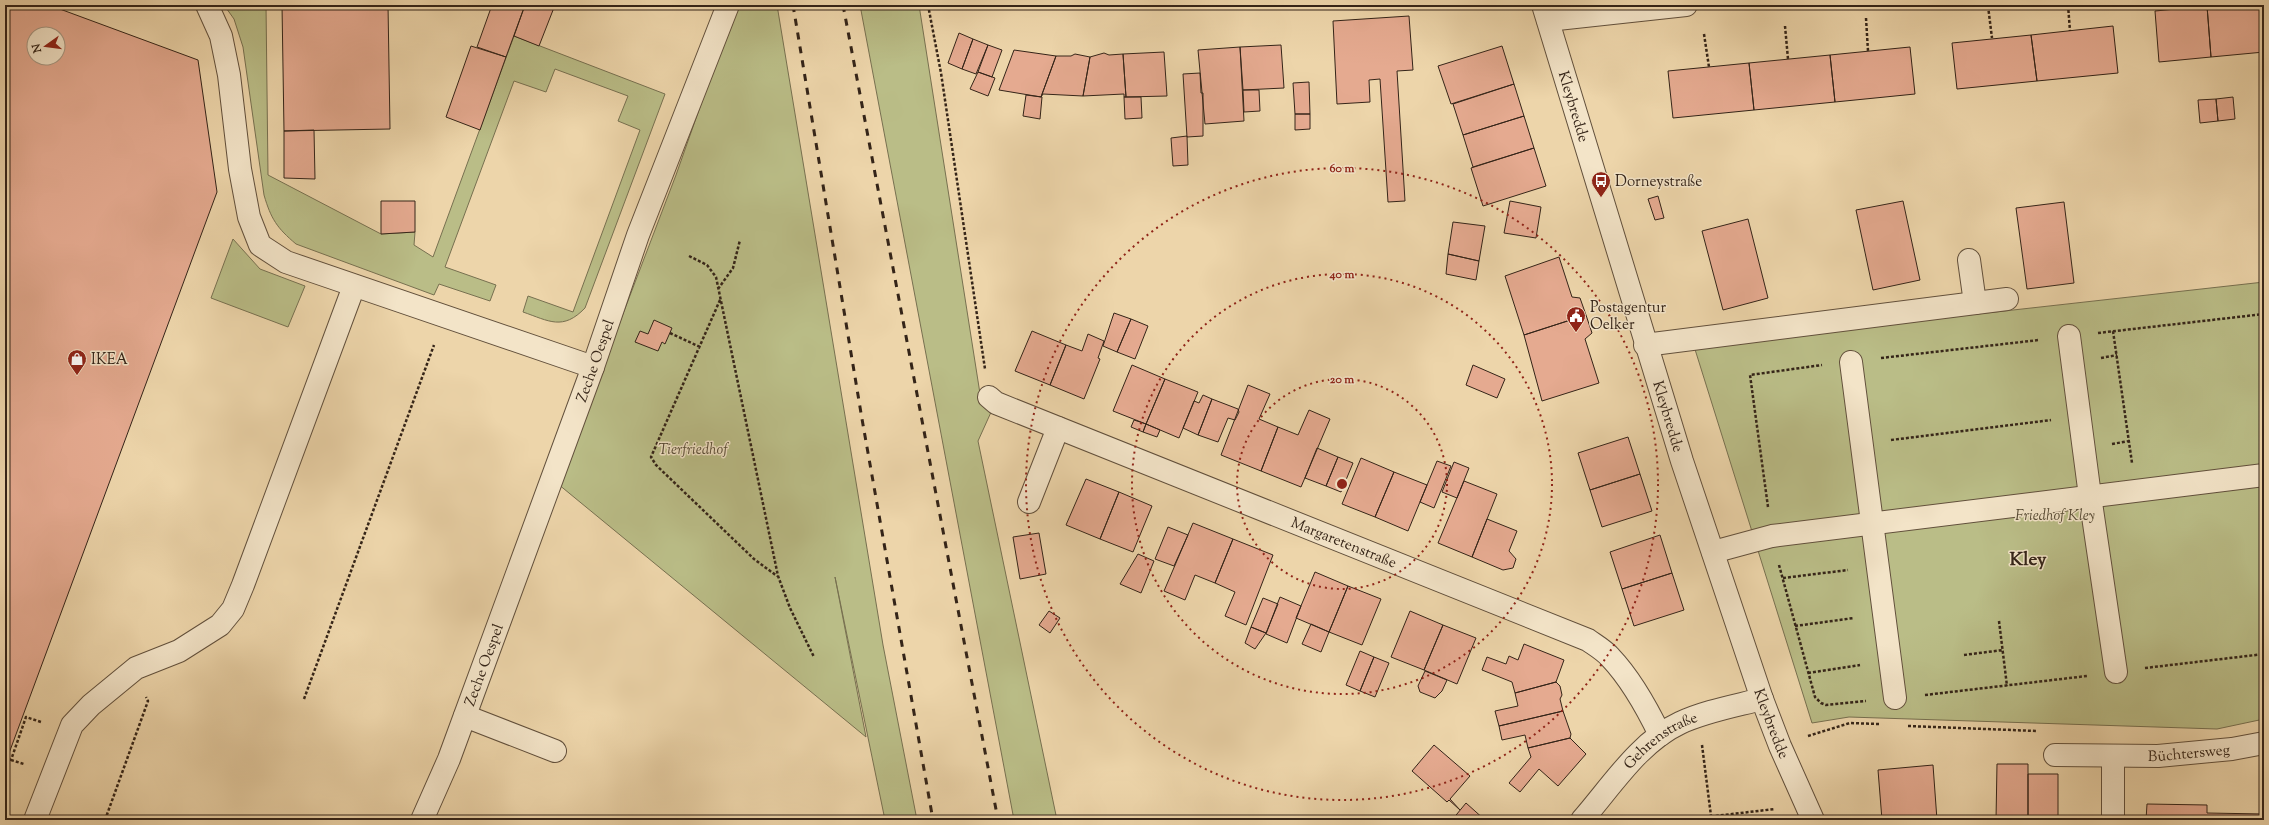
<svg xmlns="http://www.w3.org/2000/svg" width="2269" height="825" font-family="'Sorts Mill Goudy',serif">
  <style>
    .green { fill: #babd87; stroke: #777050 }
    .building { fill: #e5aa90; stroke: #342418; fill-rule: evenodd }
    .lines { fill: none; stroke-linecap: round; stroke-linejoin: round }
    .minor-casing { stroke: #62503c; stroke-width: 24 }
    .path { stroke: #342418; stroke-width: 2.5; stroke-dasharray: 3 2; stroke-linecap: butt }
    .minor { stroke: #f3e4c8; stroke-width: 22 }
    .rail { stroke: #342418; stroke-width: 3; stroke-dasharray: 7 7; stroke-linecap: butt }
    .ring { fill: none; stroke: #8f2418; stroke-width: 2; stroke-dasharray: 2 4 }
    .labels { text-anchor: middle; stroke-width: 3; stroke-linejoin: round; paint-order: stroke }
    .street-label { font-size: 15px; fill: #342418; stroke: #f3e4c8 }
    .poi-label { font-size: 15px; fill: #342418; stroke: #f3e4c8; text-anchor: start }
    .park-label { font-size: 15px; font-style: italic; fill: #564a34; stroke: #f3e4c8 }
    .district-label { font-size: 19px; font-weight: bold; fill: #342418; stroke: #f3e4c8 }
    .centre { fill: #8f2418; stroke: #f3e4c8; stroke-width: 2 }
    .ring-label { font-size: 12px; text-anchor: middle; font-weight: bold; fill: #8f2418; stroke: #f3e4c8; stroke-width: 3; stroke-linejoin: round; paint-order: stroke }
  </style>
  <rect width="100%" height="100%" fill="#edd5aa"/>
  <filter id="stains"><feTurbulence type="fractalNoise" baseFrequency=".005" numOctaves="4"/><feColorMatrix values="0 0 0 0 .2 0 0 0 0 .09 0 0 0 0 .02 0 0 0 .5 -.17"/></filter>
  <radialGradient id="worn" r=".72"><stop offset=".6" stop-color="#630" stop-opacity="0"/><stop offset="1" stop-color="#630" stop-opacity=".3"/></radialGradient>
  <path class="green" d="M224,5H266L268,175L381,234L415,232L414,245L433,257L514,36L665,94L585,308C563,331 549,321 523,312L528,296L573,312L640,130L618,121L628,96L555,69L546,92L514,81L445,267L496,285L490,301L439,284L434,295L296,244C277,228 271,219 264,195L243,47L234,19Z
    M736,5H777L883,645L917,820H885L835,577L866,737L558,484L676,175Z
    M860,5H919L981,400L992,410L978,441L1057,820H1014Z
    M233,239L260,269L305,286L288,327L211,298Z
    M2264,282V719L2217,729L1849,717L1812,723L1693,343L1861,327Z"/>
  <path class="building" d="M5,5H49L198,60L217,192L5,764ZM34,34H58V58H34Z
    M282,5H388L390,129L284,131Z
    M492,5H525L506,57L477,47Z
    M525,5H555L539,46L514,36Z
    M2230,5H2264V52L2211,57L2207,6Z
    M2207,6L2211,57L2159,62L2155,11Z
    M1409,16L1413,70L1397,71L1405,201L1388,202L1380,79L1369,80L1370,102L1337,104L1333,21Z
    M2113,26L2118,73L2037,81L2031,35Z
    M959,33L973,39L962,69L948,63Z
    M2031,35L2037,81L1957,89L1952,43Z
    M973,39L988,45L976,74L962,69Z
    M988,45L1002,50L992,77L978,72Z
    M1281,45L1284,88L1243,90L1240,47Z
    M471,46L506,57L480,130L446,117Z
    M1502,46L1514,84L1451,104L1438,66Z
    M1240,47L1244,121L1205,124L1198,50Z
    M1910,47L1915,94L1835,102L1830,55Z
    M1014,50L1056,56L1041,97L999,90Z
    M1164,52L1167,96L1126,97L1123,54Z
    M1104,53L1109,55L1123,54L1126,97H1124V94L1083,96L1090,57Z
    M1075,54L1090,57L1083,96L1043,94L1041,97L1056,56H1071Z
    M1830,55L1835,102L1754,110L1749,63Z
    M1749,63L1754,110L1673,118L1668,71Z
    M978,72L995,78L988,96L970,89Z
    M1200,73L1201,93H1203V136L1187,137L1183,74Z
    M1309,82L1310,114H1295L1293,83Z
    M1514,84L1524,116L1463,135L1453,104Z
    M1243,90H1259L1260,111L1244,112Z
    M1026,95L1042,97L1040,119L1023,116Z
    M1124,97H1141L1142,118L1125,119Z
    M2233,97L2235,119L2218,121L2216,99Z
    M2216,99L2218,121L2200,123L2198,100Z
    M1295,114H1310V129L1295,130Z
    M1524,116L1534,148L1473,167L1463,135Z
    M314,130L315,179L284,178V131Z
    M1187,136L1188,165L1173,166L1171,138Z
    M1534,148L1546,186L1483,206L1471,168Z
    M1658,196L1664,218L1655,220L1648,199Z
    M381,201H415V232L381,234Z
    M1510,201L1541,207L1536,238L1504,233Z
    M1903,201L1920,280L1873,290L1856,210Z
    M2064,202L2074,283L2027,289L2016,208Z
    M1748,219L1768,298L1723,310L1702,231Z
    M1453,222L1485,226L1479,261L1448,254Z
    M1448,254L1479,261L1476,280L1446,274Z
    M1559,257L1572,297L1580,298L1586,315L1524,335L1505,276Z
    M1114,313L1131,319L1117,352L1103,346Z
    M1586,315L1592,333L1585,339L1599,383L1542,401L1524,335Z
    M1131,319L1148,326L1135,359L1117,352Z
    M654,320L672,328L665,344L662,342L658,351L635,342L640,331L648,334Z
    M1032,331L1066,345L1050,385L1015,371Z
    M1088,334L1104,341L1098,358L1100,359L1084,399L1050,385L1066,345L1082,351Z
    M1132,365L1165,379L1146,424L1113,411Z
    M1473,365L1505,379L1497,398L1466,385Z
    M1165,379L1198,392L1179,438L1146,424Z
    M1248,385L1270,394L1259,419L1278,427L1261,471L1221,455Z
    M1203,395L1212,399L1198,435L1183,428L1194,401L1199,403Z
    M1212,399L1238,409L1239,412L1235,420L1228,418L1218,442L1198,435Z
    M1309,410L1330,419L1301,487L1261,471L1278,427L1298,435Z
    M1134,420L1146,424L1143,432L1131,427Z
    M1146,424L1160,430L1157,437L1143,432Z
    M1628,437L1640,474L1590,490L1578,453Z
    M1317,448L1338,457L1326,486L1305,478Z
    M1338,457L1353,463L1341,492L1326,486Z
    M1361,458L1394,472L1375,517L1342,504Z
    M1437,461L1451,466L1434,508L1420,502Z
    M1454,462L1469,468L1457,498L1442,492Z
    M1394,472L1427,485L1408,531L1375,517Z
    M1640,474L1652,511L1602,527L1590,490Z
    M1086,479L1119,492L1100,539L1066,525Z
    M1464,481L1497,494L1472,557L1438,543Z
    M1119,492L1152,506L1133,552L1100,539Z
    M1487,519L1517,531L1509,551L1516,559L1513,568L1503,570L1472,557Z
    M1193,523L1233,539L1215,583L1195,575L1185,600L1164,591Z
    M1168,527L1188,535L1174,566L1155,559Z
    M1039,533L1046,574L1020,579L1013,537Z
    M1660,535L1672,573L1622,589L1610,552Z
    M1233,539L1273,555L1246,625L1225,616L1235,592L1215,583Z
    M1138,554L1154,561L1141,593L1120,584Z
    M1315,572L1348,586L1329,632L1296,618Z
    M1672,573L1684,610L1634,626L1622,589Z
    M1348,586L1381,599L1362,645L1329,632Z
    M1280,597L1301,606L1287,643L1266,634Z
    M1263,598L1278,604L1266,633L1251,627Z
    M1049,611L1060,618L1050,633L1039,625Z
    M1410,611L1443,625L1424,670L1391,657Z
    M1311,624L1329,632L1321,652L1302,644Z
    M1443,625L1476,638L1457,684L1424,670Z
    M1251,627L1266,633L1255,649L1245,643Z
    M1524,644L1564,660L1556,682L1515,693L1512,682L1482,670L1487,657L1506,664L1509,656L1518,660Z
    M1360,651L1374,657L1360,691L1346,685Z
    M1374,657L1389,663L1375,697L1360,691Z
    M1425,671L1447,680L1442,691L1435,698L1420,692L1418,686Z
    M1556,682L1560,686L1562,695L1560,699L1563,711L1499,726L1495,711L1518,706L1515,693Z
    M1563,711L1571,734L1570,738L1528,748L1525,735L1502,740L1499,726Z
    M1570,738L1586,754L1558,786L1539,769L1520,792L1509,783L1531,757L1528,748Z
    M1434,745L1470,776L1450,799L1460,810L1449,800L1447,802L1412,771Z
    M1997,764H2028V820H1996Z
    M1933,765L1937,820H1882L1878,770Z
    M2028,774H2058V820H2028Z
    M1466,803L1485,820H1452Z
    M2147,804L2207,805V813L2264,814V820H2146Z"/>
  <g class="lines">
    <g class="minor-casing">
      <g id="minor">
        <path d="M207,5L221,36L229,75L240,169L249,217L260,245L286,262L593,367"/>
        <path id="s1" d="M1543,5L1682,461L1762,699L1780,746L1813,820"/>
        <path d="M1548,20L1686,5"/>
        <path d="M1969,260L1975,303"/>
        <path d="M2069,336L2090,496L2116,672"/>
        <path d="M1645,345L2007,299"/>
        <path d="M1851,362L1895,698"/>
        <path id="s2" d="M989,397L996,403L1588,640C1595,645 1604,650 1610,657C1631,679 1647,708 1660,735"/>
        <path d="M1029,502L1058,428"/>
        <path d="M1713,552L1772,536L2264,475"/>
        <path d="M465,716L555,751"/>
        <path id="s3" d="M2055,755L2158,756L2232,749L2264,743"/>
        <path d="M2113,756V820"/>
        <path d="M35,820L72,725L91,705L136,668L179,651L220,625L233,609L243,585L354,286"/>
        <path id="s4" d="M422,820L449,759L593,367L638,235L728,5"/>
        <path id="s5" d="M1582,820C1611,787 1639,742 1680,723C1706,711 1735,706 1762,699"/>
      </g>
    </g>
    <path class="path" d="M928,5L941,73L985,369
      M2068,5L2070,31
      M1988,6L1992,38
      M1866,18L1868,51
      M1785,26L1788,59
      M1704,34L1709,67
      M689,256L707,265L716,277L778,576L790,608L814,657
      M718,289L733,268L740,240
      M720,300L651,457L656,465L754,559L777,576
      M2113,331L2132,463
      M670,333L700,347
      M2098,333L2264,314
      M1881,358L2039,340
      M2101,358L2117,355
      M1891,440L2051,420
      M2112,444L2129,441
      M1768,507L1750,375L1822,365
      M1779,565L1815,697L1821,703L1826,705L1866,701
      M1783,578L1848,570
      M1999,621L2007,686
      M1795,626L1854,618
      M1964,655L2003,650
      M2145,668L2264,654
      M1808,673L1860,665
      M1925,695L2087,676
      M304,699L434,345
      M1908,726L2037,731
      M1808,736L1850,723L1879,724
      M1702,745L1711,816
      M6,760L7,758L11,760L26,717L41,722
      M11,760L24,764
      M105,820L148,701L146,697
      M1681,820L1775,809"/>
    <use href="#minor" class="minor"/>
    <path class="rail" d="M793,5L862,419L933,820
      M843,5L998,820"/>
  </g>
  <g class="ring">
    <circle cx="1342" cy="484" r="105"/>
    <circle cx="1342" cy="484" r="210"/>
    <circle cx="1342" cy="484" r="316"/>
  </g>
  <defs>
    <g id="bus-pin" transform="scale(1)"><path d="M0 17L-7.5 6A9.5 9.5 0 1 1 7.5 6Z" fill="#8f2418" stroke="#f3e4c8"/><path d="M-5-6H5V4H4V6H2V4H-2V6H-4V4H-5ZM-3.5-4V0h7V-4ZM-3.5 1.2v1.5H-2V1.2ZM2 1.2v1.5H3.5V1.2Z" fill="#fff"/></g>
    <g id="civic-pin" transform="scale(1)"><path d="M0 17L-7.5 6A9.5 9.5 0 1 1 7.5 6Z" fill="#8f2418" stroke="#f3e4c8"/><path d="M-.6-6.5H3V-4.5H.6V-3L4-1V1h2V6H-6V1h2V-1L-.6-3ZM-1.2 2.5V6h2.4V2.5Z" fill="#fff"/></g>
    <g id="shop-pin" transform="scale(1)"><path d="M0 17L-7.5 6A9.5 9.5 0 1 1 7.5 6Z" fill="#8f2418" stroke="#f3e4c8"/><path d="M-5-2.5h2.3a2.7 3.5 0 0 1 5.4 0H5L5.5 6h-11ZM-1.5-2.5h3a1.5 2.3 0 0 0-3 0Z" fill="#fff"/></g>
  </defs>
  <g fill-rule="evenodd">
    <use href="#bus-pin" x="1601" y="181"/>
    <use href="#civic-pin" x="1576" y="316"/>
    <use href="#shop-pin" x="77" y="359"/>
  </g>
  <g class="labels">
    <g class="street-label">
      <text dy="5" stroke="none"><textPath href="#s1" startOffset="106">Kleybredde</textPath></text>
      <text dy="5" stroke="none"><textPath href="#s4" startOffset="491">Zeche Oespel</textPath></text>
      <text dy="5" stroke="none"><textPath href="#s1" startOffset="430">Kleybredde</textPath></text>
      <text dy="5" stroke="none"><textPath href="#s2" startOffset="384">Margaretenstraße</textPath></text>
      <text dy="5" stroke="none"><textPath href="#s4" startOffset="167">Zeche Oespel</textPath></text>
      <text dy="5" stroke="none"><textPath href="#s1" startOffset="754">Kleybredde</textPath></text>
      <text dy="5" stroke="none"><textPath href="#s5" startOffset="113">Gehrenstraße</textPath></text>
      <text dy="5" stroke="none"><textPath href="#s3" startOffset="134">Büchtersweg</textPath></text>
    </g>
    <g class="poi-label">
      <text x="1615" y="186">Dorneystraße</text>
      <text x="1590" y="312">Postagentur<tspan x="1590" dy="17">Oelker</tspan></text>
      <text x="91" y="364">IKEA</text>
    </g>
    <g class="park-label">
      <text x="693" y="454">Tierfriedhof</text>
      <text x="2055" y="520">Friedhof Kley</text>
    </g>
    <g class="district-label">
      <text x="2028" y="565">Kley</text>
    </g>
  </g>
  <circle cx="1342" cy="484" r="6" class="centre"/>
  <g class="ring-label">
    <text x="1342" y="172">60 m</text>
    <text x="1342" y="278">40 m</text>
    <text x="1342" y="383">20 m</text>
  </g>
  <rect width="2269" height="825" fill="none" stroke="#edd5aa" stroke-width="20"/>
  <rect x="6" y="6" width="2257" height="813" fill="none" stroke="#342418" stroke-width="2"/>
  <rect x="10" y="10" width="2249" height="805" fill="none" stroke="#342418"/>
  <g transform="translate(46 46) rotate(256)"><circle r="19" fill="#f3e4c8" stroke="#a79782"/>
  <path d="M0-3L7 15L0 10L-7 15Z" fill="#8f2418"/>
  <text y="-6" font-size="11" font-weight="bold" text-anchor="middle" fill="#342418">N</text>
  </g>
  <rect width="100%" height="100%" filter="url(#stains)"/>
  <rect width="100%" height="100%" fill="url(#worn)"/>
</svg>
